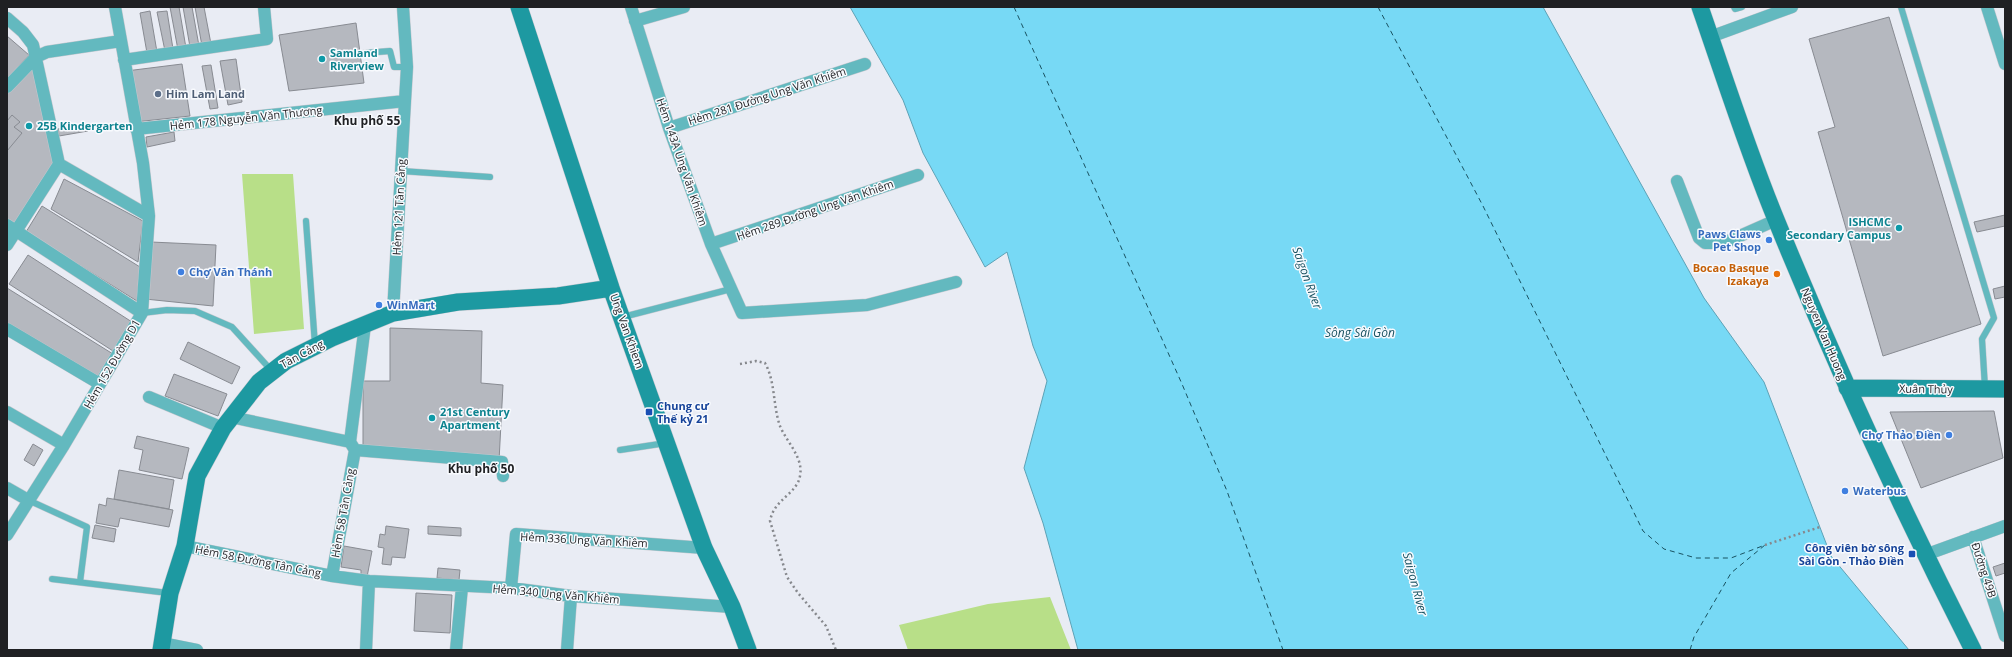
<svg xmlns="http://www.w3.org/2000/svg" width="2012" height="657" font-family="'Open Sans',sans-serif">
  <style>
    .green { fill: #b8df88 }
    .water { fill: #77d9f5; stroke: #5da2b6 }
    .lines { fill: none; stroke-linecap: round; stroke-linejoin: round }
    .ferry { stroke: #195261; stroke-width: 1; stroke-dasharray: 5 4; stroke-linecap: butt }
    .building { fill: #b5b8bf; stroke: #888b92 }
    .lane-casing { stroke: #c5c7ce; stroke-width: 7 }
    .street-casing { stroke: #c5c7ce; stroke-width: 13 }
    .secondary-casing { stroke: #c5c7ce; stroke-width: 18 }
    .path { stroke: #86888d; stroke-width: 2.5; stroke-dasharray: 2 3; stroke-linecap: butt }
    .lane { stroke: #63b9bf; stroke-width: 6 }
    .street { stroke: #63b9bf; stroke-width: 12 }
    .secondary { stroke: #1d99a1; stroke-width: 17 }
    .culture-dot { fill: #0f9aa8; stroke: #f8fafe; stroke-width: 1.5 }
    .service-dot { fill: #5c6f8a; stroke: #f8fafe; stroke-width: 1.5 }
    .shop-dot { fill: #3f7fe0; stroke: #f8fafe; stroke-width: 1.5 }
    .food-dot { fill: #e8710a; stroke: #f8fafe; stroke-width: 1.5 }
    .transit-dot { fill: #1a4fb4; stroke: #f8fafe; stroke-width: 1.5 }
    .labels { text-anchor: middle; stroke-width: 3; stroke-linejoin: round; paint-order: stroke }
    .culture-label { font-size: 11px; font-weight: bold; fill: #0d838f; stroke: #f8fafe; text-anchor: start }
    .service-label { font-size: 11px; font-weight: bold; fill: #4e5e75; stroke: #f8fafe; text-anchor: start }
    .street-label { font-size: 11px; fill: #1f2023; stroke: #f8fafe }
    .shop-label { font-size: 11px; font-weight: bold; fill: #366cbe; stroke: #f8fafe; text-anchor: start }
    .food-label { font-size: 11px; font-weight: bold; fill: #c56008; stroke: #f8fafe; text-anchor: end }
    .transit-label { font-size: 11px; font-weight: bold; fill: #164399; stroke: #f8fafe; text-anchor: start }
    .neighbourhood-label { font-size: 12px; font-weight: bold; fill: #1f2023; stroke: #f8fafe }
    .water-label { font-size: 12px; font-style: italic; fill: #195261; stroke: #f8fafe }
  </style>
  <rect width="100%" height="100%" fill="#e9ecf4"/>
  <path class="green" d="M242,174H293L304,329L254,334Z
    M1050,597L1071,650H908L899,625L988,604Z"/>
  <path class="water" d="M850,7H1543L1704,298L1764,382L1831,556L1909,650H1078L1043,523L1024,468L1047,381L1033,346L1007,252L985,267L923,153L903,100Z"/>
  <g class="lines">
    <path class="ferry" d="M1014,7L1182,384L1227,491L1283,650
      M1378,7L1483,206L1643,531L1664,549L1696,558H1731L1765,545L1731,573L1694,637L1690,650"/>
  </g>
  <path class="building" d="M170,7H179L186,48L178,50Z
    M183,7H192L199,46L190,47Z
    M195,7H204L211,44L202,46Z
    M150,11L157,52L147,53L140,13Z
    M167,11L173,49L165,51L157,12Z
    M1889,17L1981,324L1883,356L1818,132L1835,127L1809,39Z
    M356,23L364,83L289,91L279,35Z
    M7,36L29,55L7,79Z
    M36,57L59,164L17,231L7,225V87Z
    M236,59L242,102L228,105L220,61Z
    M182,64L190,116L135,122L126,71Z
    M211,65L218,108L210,109L202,66Z
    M12,115L20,122L14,127L22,133L7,151V121Z
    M86,124L88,131L59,136L58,129Z
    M174,132L175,141L147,147L146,137Z
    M64,179L143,221L138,262L51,209Z
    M42,206L140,267L137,301L26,232Z
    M2005,215V226L1977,232L1974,222Z
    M151,242L216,245L213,306L145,299Z
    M28,255L132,322L113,351L9,284Z
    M2005,286V297L1995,299L1993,289Z
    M7,288L113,354L96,380L7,327Z
    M390,328L482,331L481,383L503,385L499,461L363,451V381H390Z
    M188,342L240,367L232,384L180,359Z
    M174,374L227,394L218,416L165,396Z
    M1994,411L2003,458L1921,488L1890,412Z
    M137,436L189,448L182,479L139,470L143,450L134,448Z
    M33,444L43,450L34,466L24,460Z
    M119,470L174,480L169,509L114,499Z
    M107,498L173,510L169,527L120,518L118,527L96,523L99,504L106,506Z
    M95,525L116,529L114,542L92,538Z
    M386,526L409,529L405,558L392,557L391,565L382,564L384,548L378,547L380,534L385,535Z
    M428,526L461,528V536L428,534Z
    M344,546L372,551L367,577L361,576V570L341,567Z
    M2005,563V573L1996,576L1993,567Z
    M438,568L460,570L459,580L437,578Z
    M416,593L452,595L450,633L414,631Z"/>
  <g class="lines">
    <g class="lane-casing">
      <path id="lane" d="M1734,7L1735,9L1742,7
        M1901,7L1994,318L1982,339L1985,388
        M365,53L390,51L394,67H407
        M401,171L490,177
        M306,221L315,345
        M142,313L167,310L195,311L232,327L271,370
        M623,317L731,289
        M620,450L666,443
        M28,500L87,527L80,582
        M52,579L168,593"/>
    </g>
    <g class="street-casing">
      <path id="street" d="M631,7L669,128L711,244L742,313L867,305L956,282
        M1987,7L2005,64
        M7,18L23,32L33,45L59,164L149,216
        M635,21L684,7
        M1710,37L1792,7
        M124,60L267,39L264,7
        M7,87L36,57L47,52L121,41
        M669,128L865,64
        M136,129L405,101L407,67L403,7
        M1677,181L1699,238L1705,243H1724L1776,220
        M7,225L142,313
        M711,244L918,175
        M7,245L59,164
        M393,313L405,101
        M7,329L100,384
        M149,397L223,428
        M7,412L64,445
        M231,417L350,442L355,450L502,462L503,476
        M350,442L365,325
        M7,488L28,500
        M7,535L64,445L142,313L149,216L143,163L115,7
        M1973,537L2005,636
        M185,546L332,576L369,581L511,588L571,596L732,607
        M1925,555L2005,526
        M332,576L355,450
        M511,588L516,534L704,548
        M162,643L197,650
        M366,650L369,581
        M456,650L462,587
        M567,650L571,596"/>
    </g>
    <g class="secondary-casing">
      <path id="secondary" d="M519,7L611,288L704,548L732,607L748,650
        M1700,7C1725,79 1748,152 1777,222C1836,367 1902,510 1973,650
        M1847,388L2005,389
        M161,650L170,593L185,546L197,476L223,428L259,382L286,361L332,338L393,313L458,302L558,296L611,288"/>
    </g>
    <path class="path" d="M740,364L756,361L765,363C775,381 773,403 779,423C784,440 804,456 800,476C797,494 774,499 770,521L787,577L798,593L826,626L836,650
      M1765,545L1820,527"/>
    <use href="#lane" class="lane"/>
    <use href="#street" class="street"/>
    <use href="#secondary" class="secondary"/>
  </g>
  <g class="culture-dot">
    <circle cx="322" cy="59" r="4"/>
    <circle cx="29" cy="126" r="4"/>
    <circle cx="1899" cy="228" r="4"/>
    <circle cx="432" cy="418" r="4"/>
  </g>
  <circle class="service-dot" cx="158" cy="94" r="4"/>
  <g class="shop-dot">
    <circle cx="1769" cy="240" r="4"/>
    <circle cx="181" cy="272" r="4"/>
    <circle cx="379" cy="305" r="4"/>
    <circle cx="1949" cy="435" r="4"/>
    <circle cx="1845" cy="491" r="4"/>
  </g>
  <circle class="food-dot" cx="1777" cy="274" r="4"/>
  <g class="transit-dot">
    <rect x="645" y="408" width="8" height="8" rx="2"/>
    <rect x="1908" y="550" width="8" height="8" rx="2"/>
  </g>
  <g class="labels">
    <g class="culture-label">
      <text x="330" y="57">Samland<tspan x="330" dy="13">Riverview</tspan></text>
      <text x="37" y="130">25B Kindergarten</text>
      <text x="1891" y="226" text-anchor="end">ISHCMC<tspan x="1891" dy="13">Secondary Campus</tspan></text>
      <text x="440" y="416">21st Century<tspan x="440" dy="13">Apartment</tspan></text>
    </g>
    <g class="service-label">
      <text x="166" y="98">Him Lam Land</text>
    </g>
    <g class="street-label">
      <text transform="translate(767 96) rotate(-18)" y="4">Hẻm 281 Đường Ung Văn Khiêm</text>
      <text transform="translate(246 118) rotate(-6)" y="4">Hẻm 178 Nguyễn Văn Thương</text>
      <text transform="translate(682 162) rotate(71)" y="4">Hẻm 143A Ung Văn Khiêm</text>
      <text transform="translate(399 207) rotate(-87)" y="4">Hẻm 121 Tân Cảng</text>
      <text transform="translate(815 210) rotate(-19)" y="4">Hẻm 289 Đường Ung Văn Khiêm</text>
      <text transform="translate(627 331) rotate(70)" y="4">Ung Van Khiem</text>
      <text transform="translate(1824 334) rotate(67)" y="4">Nguyen Van Huong</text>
      <text transform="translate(302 354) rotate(-28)" y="4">Tân Cảng</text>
      <text transform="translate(112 364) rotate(-60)" y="4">Hẻm 152 Đường D1</text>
      <text transform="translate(1926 389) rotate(1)" y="4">Xuân Thủy</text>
      <text transform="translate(343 513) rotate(-80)" y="4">Hẻm 58 Tân Cảng</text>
      <text transform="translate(584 540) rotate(3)" y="4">Hẻm 336 Ung Văn Khiêm</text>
      <text transform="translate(258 561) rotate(11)" y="4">Hẻm 58 Đường Tân Cảng</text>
      <text transform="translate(1984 570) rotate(72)" y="4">Đường 49B</text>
      <text transform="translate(556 594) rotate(5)" y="4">Hẻm 340 Ung Văn Khiêm</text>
    </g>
    <g class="shop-label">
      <text x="1761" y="238" text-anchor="end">Paws Claws<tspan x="1761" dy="13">Pet Shop</tspan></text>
      <text x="189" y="276">Chợ Văn Thánh</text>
      <text x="387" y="309">WinMart</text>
      <text x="1941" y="439" text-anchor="end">Chợ Thảo Điền</text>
      <text x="1853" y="495">Waterbus</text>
    </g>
    <g class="food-label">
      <text x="1769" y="272">Bocao Basque<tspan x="1769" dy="13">Izakaya</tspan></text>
    </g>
    <g class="transit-label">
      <text x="657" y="410">Chung cư<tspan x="657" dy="13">Thế kỷ 21</tspan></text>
      <text x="1904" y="552" text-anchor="end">Công viên bờ sông<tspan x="1904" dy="13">Sài Gòn - Thảo Điền</tspan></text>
    </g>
    <g class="neighbourhood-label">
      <text x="367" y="125">Khu phố 55</text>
      <text x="481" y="473">Khu phố 50</text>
    </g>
    <g class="water-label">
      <text transform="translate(1307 278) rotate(70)" y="4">Saigon River</text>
      <text x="1360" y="337">Sông Sài Gòn</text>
      <text transform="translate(1415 584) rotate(75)" y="4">Saigon River</text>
    </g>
  </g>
  <rect width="2012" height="657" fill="none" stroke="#1f2023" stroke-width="16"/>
</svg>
